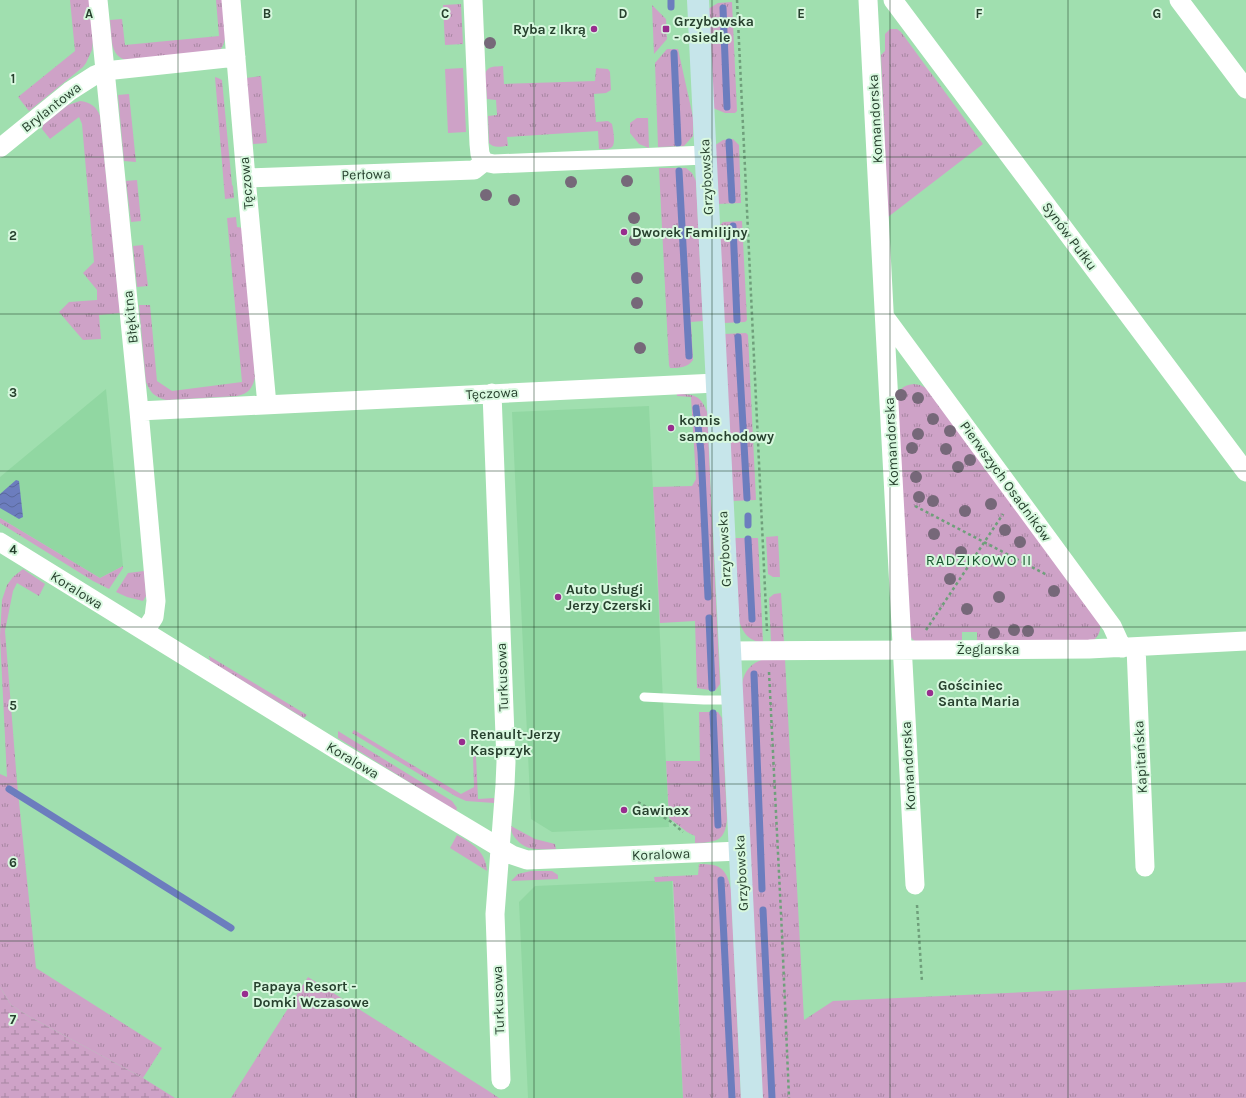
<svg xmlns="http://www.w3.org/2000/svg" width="1246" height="1098" font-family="Karla,sans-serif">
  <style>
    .built { fill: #91d7a2 }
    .grass { fill: url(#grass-tufts) }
    .wetland { fill: url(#wetland-marsh) }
    .garden { fill: #cea2c7 }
    .water { fill: url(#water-waves) }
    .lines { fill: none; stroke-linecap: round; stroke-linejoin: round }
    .stream { stroke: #6c7dbe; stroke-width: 7 }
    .path { stroke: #6f9f7b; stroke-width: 2.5; stroke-dasharray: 3 3; stroke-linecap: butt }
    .lane { stroke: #fff; stroke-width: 9 }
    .street { stroke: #fff; stroke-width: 19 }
    .secondary { stroke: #c6e5ea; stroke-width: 22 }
    .tree { fill: #766879 }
    .grid { fill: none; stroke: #27412e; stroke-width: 1; stroke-opacity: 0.55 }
    .poi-dot { fill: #982d8e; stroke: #d8f8df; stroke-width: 1.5 }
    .labels { text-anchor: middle; stroke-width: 4; stroke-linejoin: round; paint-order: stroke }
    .poi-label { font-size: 14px; font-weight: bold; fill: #27412e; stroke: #d8f8df; text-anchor: start }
    .street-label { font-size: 14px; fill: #27412e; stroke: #d8f8df }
    .neighbourhood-label { font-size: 15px; letter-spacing: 1px; fill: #1d5b33; stroke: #d8f8df }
    .grid-label { font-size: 13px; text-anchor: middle; font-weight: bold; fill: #27412e; stroke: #d8f8df; stroke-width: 4; stroke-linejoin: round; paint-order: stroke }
  </style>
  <defs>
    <pattern id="grass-tufts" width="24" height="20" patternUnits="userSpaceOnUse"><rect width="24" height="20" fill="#cea2c7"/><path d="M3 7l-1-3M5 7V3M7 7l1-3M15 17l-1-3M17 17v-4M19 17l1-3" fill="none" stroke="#a786a2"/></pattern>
    <pattern id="wetland-marsh" width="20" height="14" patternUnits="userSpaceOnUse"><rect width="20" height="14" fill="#cea2c7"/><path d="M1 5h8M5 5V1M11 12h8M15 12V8" fill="none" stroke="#a786a2"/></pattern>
    <pattern id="water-waves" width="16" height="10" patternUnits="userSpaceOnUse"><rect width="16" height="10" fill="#6c7dbe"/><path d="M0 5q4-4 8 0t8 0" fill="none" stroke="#59689b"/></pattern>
  </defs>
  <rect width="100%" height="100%" fill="#a0dfaf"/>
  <path class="built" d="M106,389L123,566L100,578L0,518V477Z
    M649,406L669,827L552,832L531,819L512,412Z
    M672,880L683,1098H528L519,902L535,886Z"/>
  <path class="grass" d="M70,0H89L93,41L92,50L86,63L83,67L29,111L18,97L75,51Z
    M216,0H222C224,14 230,39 220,50L129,60C109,59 112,36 110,20L122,19L125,45L219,36Z
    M732,2L737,111L735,113H725L713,108L708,9L718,3Z
    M461,4L463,44L445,45L443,5Z
    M652,5L666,19L667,39L654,54Z
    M890,29H897L901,32L983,144L888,217L881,55L885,51V34Z
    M667,49H678L693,117V136L684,146L658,147L655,63Z
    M503,66L504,84L595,81L596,68L608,69L610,72L611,90L606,93L594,94L596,122L608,121L612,124C613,129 616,143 612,147C609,150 603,149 599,149L598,131L507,137L508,146C501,146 494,149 489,143L488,116L497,115L496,100L487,99L485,74C488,65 495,67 503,66Z
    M261,76L267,143L253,144L246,78Z
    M215,77L218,78L222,80L232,185L233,186L234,198L225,199Z
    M129,94L136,162L124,161L118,95Z
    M80,101C90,102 97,107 100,116L120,313L99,315L101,339L83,340L59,312L69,302L97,300V290L83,273L94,262L82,124L79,117L50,139L42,129L43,125L68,105Z
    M637,118H648L649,148L639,144L630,133V123Z
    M733,139L739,145L741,203L717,204L714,146L723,140Z
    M659,168H686L692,173L696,181L703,321L691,322L693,360C687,368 679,368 670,368L669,365Z
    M137,180L141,221L131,222L126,181Z
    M236,217L237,227L243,228L255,377C253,388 248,394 237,396L166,400C154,397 150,392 146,382L139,305H150L157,381L172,391L242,382L227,218Z
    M742,221L747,320L745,322L724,323L719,226L723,222Z
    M143,245L148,286L137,287L133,246Z
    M746,333L748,335L756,500L732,501L724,334Z
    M914,384L920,385L926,388L1100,624C1101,631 1099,635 1094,640L977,641V632H962V641L918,642C912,640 911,638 909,632L897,397C900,388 904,385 914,384Z
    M677,394C693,394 701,395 707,412L720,684L715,691L697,688L695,621L660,623L653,487L692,486L696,479L691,397L677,396Z
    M0,518L100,578L123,566V568L109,589L93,581L0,523Z
    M778,536L780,577H773L768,574L766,537Z
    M734,538H758L763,642C748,642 742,631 738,618Z
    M23,569L45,584L39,596L17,583L13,591L5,631L17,782L36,968L162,1048L143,1078L30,1017L11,1005L0,987V774L7,777L0,636L2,600L7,585L13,577Z
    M144,571L146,596L143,601L127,597L116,592L128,573Z
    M781,593L784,642H771L769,598L774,594Z
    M209,656L307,715L304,718L210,661Z
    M764,659H785L804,1020L833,1001L1246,982V1098H762L742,684C744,671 751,663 764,659Z
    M699,712H718L722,718L727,819C725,842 716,842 695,843V836L687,832L669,818L666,761H700Z
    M354,730L461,794L474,787L473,756H476L478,799L494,798V803L466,801L455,796L352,733Z
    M338,731L452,801L457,808L456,811L338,738Z
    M511,826L535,839L555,844L556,849C542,849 527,852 517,840C513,836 511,832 511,826Z
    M457,835C472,843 486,852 487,871L450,848Z
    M699,864C719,864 726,867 731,889L741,1098H683L673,881L655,882L654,877L698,875Z
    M531,871H552L558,875V879L511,881L518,874Z
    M308,977L487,1090L499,1098H231Z"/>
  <path class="wetland" d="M0,987L11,1005L30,1017L143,1078L175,1098H0Z"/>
  <path class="garden" d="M463,68L466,132L448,133L445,69Z"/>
  <path class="water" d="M16,480L19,481L23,517L19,519L0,508V494Z"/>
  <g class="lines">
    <path class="stream" d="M671,0V7
      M723,8L727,107
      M674,53L678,143
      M729,142L732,200
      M679,171L689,356
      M733,226L737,320
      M738,337L747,498
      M696,408L701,452L708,597
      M748,516V525
      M748,539L752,619
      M709,618L712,688
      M754,674L762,889
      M713,713L718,825
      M9,789L231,928
      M721,880L732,1098
      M763,910L772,1098"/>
    <path class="path" d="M737,0L767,631
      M915,506L1047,575
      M926,630L1003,514
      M769,672L782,934L789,1098
      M638,802L670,821L683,832
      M917,905L922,982"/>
    <path class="lane" d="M644,697L704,700H732"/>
    <path class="street" d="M98,0L139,411L156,601L154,617L145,631
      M231,0L246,178L267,405
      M473,0L479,144L480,154L484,162
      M868,0C884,295 897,590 915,885
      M893,0L1246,472
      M1179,0L1246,89
      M0,148L70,91L95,75L105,71L236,57
      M246,178L474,170L484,162L494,164L705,155
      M885,317L1112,626L1122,648
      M492,393L506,762L505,785L495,914L501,1080
      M139,411L716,383
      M0,542L340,752L512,855L527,860L740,851
      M1136,647L1145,867
      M729,651L1089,649L1246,641"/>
    <path class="secondary" d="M698,0L752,1098"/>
  </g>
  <g class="tree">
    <circle cx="490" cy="43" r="6"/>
    <circle cx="627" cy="181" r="6"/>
    <circle cx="571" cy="182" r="6"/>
    <circle cx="486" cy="195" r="6"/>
    <circle cx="514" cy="200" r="6"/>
    <circle cx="634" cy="218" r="6"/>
    <circle cx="635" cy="240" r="6"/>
    <circle cx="637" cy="278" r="6"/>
    <circle cx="637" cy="303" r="6"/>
    <circle cx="640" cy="348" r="6"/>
    <circle cx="901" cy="395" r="6"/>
    <circle cx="918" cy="398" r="6"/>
    <circle cx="933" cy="419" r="6"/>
    <circle cx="950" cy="431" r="6"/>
    <circle cx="918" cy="434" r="6"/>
    <circle cx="912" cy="448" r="6"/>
    <circle cx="946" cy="449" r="6"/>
    <circle cx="970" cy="460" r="6"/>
    <circle cx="958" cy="467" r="6"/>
    <circle cx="916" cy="477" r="6"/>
    <circle cx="919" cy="497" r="6"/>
    <circle cx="933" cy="501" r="6"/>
    <circle cx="991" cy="504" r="6"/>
    <circle cx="965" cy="511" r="6"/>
    <circle cx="1005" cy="530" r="6"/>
    <circle cx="934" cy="534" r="6"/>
    <circle cx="1020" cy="542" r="6"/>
    <circle cx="961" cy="552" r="6"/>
    <circle cx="950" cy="579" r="6"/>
    <circle cx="1054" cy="591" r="6"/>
    <circle cx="999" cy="597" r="6"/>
    <circle cx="967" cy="609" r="6"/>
    <circle cx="1014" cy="630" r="6"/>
    <circle cx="1028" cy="631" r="6"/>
    <circle cx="994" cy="633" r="6"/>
  </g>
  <path class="grid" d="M178,0V1098M356,0V1098M534,0V1098M712,0V1098M890,0V1098M1068,0V1098M0,157H1246M0,314H1246M0,471H1246M0,627H1246M0,784H1246M0,941H1246"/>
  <g class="poi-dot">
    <circle cx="594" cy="29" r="4"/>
    <rect x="662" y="25" width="8" height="8" rx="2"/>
    <circle cx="624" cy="232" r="4"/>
    <circle cx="671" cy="428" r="4"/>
    <circle cx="558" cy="597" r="4"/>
    <circle cx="930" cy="693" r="4"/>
    <circle cx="462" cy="742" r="4"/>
    <circle cx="624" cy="810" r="4"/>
    <circle cx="245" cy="994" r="4"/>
  </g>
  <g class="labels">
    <g class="poi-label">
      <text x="674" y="26">Grzybowska<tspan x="674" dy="16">- osiedle</tspan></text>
      <text x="586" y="34" text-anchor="end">Ryba z Ikrą</text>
      <text x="632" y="237">Dworek Familijny</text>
      <text x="679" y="425">komis<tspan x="679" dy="16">samochodowy</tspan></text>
      <text x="566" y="594">Auto Usługi<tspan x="566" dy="16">Jerzy Czerski</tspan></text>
      <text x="938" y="690">Gościniec<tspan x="938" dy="16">Santa Maria</tspan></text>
      <text x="470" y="739">Renault-Jerzy<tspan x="470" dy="16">Kasprzyk</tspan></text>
      <text x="632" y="815">Gawinex</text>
      <text x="253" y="991">Papaya Resort -<tspan x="253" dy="16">Domki Wczasowe</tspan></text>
    </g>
    <g class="street-label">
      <text transform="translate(51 107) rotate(-38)" y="5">Brylantowa</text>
      <text transform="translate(875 119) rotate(-93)" y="5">Komandorska</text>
      <text transform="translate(366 174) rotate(-2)" y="5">Perłowa</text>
      <text transform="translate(706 177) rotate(-93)" y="5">Grzybowska</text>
      <text transform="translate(246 183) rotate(-95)" y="5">Tęczowa</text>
      <text transform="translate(1070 236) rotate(53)" y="5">Synów Pułku</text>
      <text transform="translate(130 317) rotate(-96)" y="5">Błękitna</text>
      <text transform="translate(492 393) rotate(-3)" y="5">Tęczowa</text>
      <text transform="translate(891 442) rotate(-93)" y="5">Komandorska</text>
      <text transform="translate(1006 481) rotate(54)" y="5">Pierwszych Osadników</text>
      <text transform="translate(724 549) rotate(-93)" y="5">Grzybowska</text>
      <text transform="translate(77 590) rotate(32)" y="5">Koralowa</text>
      <text x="988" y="654">Żeglarska</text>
      <text transform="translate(502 677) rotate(-92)" y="5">Turkusowa</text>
      <text transform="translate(1140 757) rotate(-93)" y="5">Kapitańska</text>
      <text transform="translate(353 760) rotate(31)" y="5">Koralowa</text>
      <text transform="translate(908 766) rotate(-93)" y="5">Komandorska</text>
      <text transform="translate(661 854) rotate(-2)" y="5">Koralowa</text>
      <text transform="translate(741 873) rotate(-93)" y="5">Grzybowska</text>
      <text transform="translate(498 1000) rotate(-92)" y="5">Turkusowa</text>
    </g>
    <g class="neighbourhood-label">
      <text x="979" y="565">RADZIKOWO II</text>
    </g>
  </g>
  <g class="grid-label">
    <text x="89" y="18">A</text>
    <text x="267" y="18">B</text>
    <text x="445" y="18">C</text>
    <text x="623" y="18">D</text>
    <text x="801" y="18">E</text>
    <text x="979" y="18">F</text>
    <text x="1157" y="18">G</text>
    <text x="13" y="83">1</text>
    <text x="13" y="240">2</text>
    <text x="13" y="397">3</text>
    <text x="13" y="554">4</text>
    <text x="13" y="710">5</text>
    <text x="13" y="867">6</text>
    <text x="13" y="1024">7</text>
  </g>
</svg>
